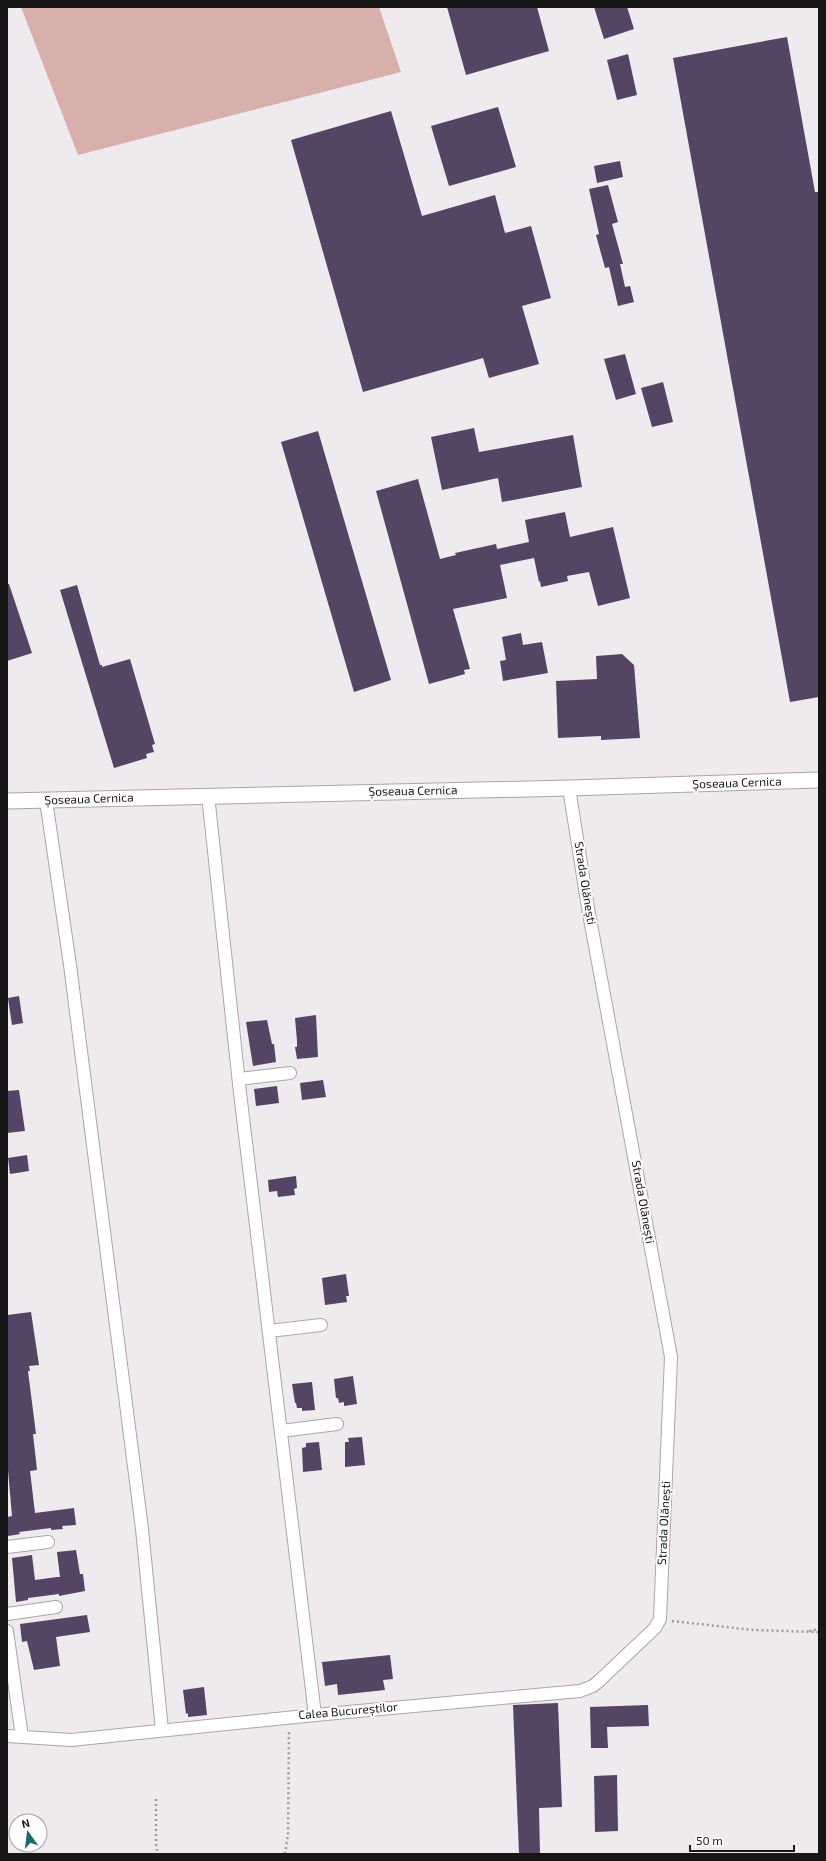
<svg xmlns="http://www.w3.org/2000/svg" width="826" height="1861" font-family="'Exo 2',sans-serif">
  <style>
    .green { fill: #d7b0ab }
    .building { fill: #544564 }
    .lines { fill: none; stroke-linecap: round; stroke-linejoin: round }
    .minor-casing { stroke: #aaa5a9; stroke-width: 14 }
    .tertiary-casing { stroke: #aaa5a9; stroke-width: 17 }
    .path { stroke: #9e9a9d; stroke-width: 2.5; stroke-dasharray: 2 3; stroke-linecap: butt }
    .minor { stroke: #fff; stroke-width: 12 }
    .tertiary { stroke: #fff; stroke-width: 15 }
    .labels { text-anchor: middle; stroke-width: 4; stroke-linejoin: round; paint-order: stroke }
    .street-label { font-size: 12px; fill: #181718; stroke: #fff }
  </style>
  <rect width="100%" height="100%" fill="#efeaee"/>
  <path class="green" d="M21,7H379L401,72L78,155Z"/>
  <path class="building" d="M447,7H537L549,51L466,75Z
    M594,7H627L634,29L604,39Z
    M787,37L815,192H819V697L790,702L673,58Z
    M628,54L637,95L617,100L607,60Z
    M498,107L516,167L449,186L431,126Z
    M391,111L422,216L495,195L505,233L531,226L551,298L522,306L539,364L489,378L483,358L363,392L291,140Z
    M620,161L623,177L597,183L594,166Z
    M608,185L618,222L612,224L623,264H620L625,287L630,286L634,302L618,306L609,267L605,268L596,235L599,234L589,189Z
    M625,354L636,394L616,400L604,359Z
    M663,382L673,422L652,427L641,388Z
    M474,428L479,452L573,435L582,487L502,502L498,478L442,490L431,437Z
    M318,431L391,680L354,692L281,442Z
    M418,479L440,559L456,555L455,553L496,544L497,549L529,542L525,520L565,512L570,537L613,527L630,598L598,606L589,572L567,576L568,581L541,587L540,581L539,582L534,558L500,565L507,598L453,609L470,669L464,670L465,674L429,684L376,491Z
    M7,584H9L32,653L7,661Z
    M77,585L100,665H102V667L130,659L155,744L152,745L154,752L146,754L147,758L114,768L60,590Z
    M521,633L523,645L542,642L548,673L503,681L500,661L506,660L502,637Z
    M622,654L634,665L640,738L601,740V736L558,738L556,681L597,679L596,656Z
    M19,996L23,1023L12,1025L8,998Z
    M316,1015L318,1057L297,1059L295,1047H297V1041L295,1018Z
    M267,1020L272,1044H274L276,1062L253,1066L246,1022Z
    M323,1080L326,1097L302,1100L300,1083Z
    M277,1086L279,1103L256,1106L254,1089Z
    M19,1090L25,1131L7,1133V1091Z
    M27,1155L29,1171L10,1174L8,1158Z
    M296,1176L297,1188L294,1189L295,1195L278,1197L277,1191L269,1192L268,1180Z
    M346,1274L349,1296H346L347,1302L325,1305L322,1278Z
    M31,1312L39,1365L29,1366L30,1371H28L36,1434H33L37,1470L30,1471L35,1513L74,1508L76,1525L62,1526L63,1529L51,1530V1528L19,1532L20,1534L8,1536L7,1517L12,1516L7,1459V1315Z
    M353,1376L357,1404L344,1406V1402L339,1403L338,1398H336L334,1379Z
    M312,1382L315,1410L302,1411V1408H297L296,1403H295L292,1384Z
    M362,1437L365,1465L345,1467V1442H349L348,1438Z
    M319,1442L322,1470L303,1472L302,1448L306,1447V1443Z
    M76,1550L80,1574H83L85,1591L59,1596V1594L28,1598V1600L16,1602L12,1558L32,1555L35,1580L57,1577H60L57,1552Z
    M87,1615L90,1632L56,1637L60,1666L34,1670L27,1641L22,1642L20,1624Z
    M390,1655L393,1679L383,1680L385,1690L338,1695L337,1684L325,1686L322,1662Z
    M204,1687L207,1715L188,1717V1713L186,1714L183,1690Z
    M558,1703L562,1807L539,1808L540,1854H519L513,1705Z
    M648,1705L649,1726L607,1727L608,1748H591L590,1707Z
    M617,1775L618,1831L595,1832L594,1776Z"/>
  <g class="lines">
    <g class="minor-casing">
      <path id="minor" d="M208,795L240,1093L315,1715
        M46,800L70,965L142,1529L162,1730
        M239,1079L290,1073
        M269,1331L321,1325
        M281,1431L337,1424
        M7,1547L48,1542
        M7,1614L56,1607
        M7,1631L22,1737
        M7,1736L71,1740L315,1715L580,1691L593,1686L599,1681L655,1628L660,1619L671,1357L588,908L569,788"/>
    </g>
    <g class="tertiary-casing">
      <path id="tertiary" d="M7,801L569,788L819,780"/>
    </g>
    <path class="path" d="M672,1621L753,1630L819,1632
      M809,1631L819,1629
      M156,1799V1844L158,1854
      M285,1854L288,1834L289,1730"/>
    <use href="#minor" class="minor"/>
    <use href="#tertiary" class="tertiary"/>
  </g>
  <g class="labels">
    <g class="street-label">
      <text transform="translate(737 783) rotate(-2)" y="4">Șoseaua Cernica</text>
      <text transform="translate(413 791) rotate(-1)" y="4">Șoseaua Cernica</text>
      <text transform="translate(89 799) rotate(-2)" y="4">Șoseaua Cernica</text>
      <text transform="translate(585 883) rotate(81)" y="4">Strada Olănești</text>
      <text transform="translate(643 1202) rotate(80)" y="4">Strada Olănești</text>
      <text transform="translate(664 1523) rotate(-87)" y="4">Strada Olănești</text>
      <text transform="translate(348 1711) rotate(-5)" y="4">Calea Bucureștilor</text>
    </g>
  </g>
  <rect width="826" height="1861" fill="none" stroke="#181718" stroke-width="16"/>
  <g transform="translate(28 1833) rotate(346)"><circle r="19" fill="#ffffff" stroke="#a3a2a3"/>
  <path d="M0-3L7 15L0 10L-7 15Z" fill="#1c696a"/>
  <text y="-6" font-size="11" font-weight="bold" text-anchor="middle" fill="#181718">N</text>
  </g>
  <path d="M690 1845v6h104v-6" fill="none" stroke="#181718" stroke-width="2"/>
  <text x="696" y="1845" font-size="12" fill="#181718" stroke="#ffffff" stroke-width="3" paint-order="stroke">50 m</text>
</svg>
